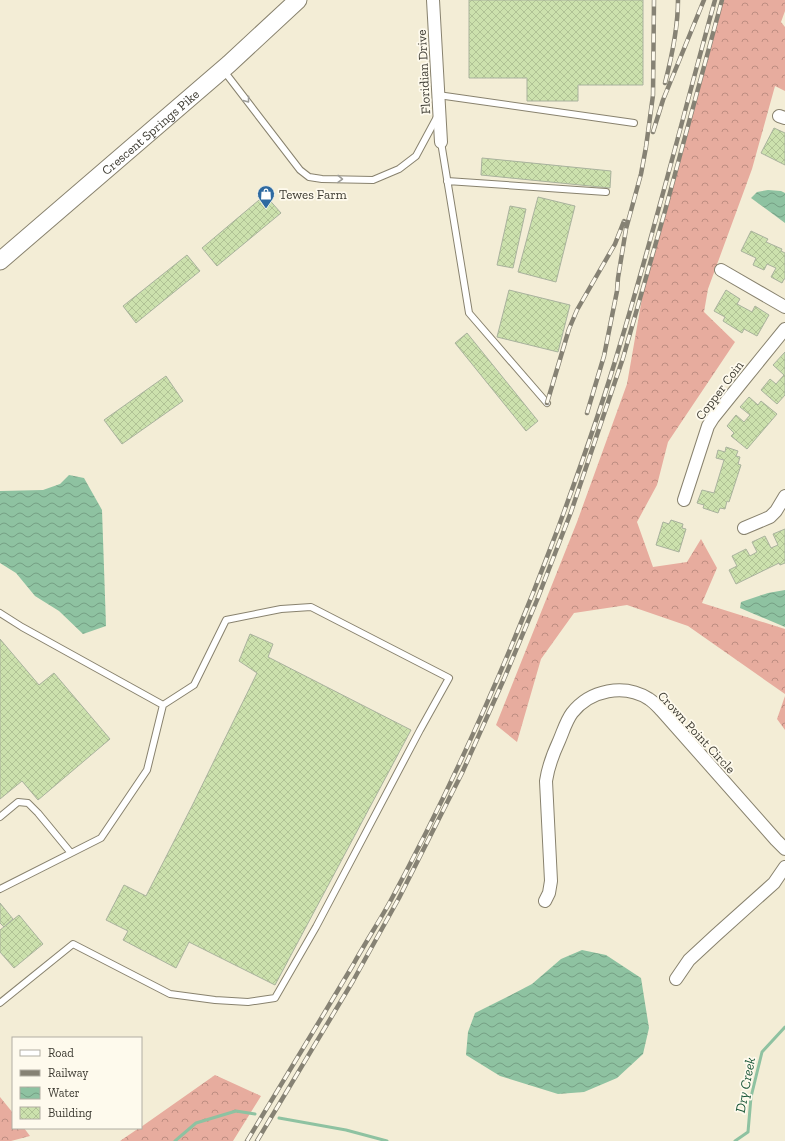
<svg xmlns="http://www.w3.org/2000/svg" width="785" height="1141" font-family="'Zilla Slab',serif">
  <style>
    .forest { fill: url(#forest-crowns) }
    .water { fill: url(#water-waves) }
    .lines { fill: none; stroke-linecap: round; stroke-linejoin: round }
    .stream { stroke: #8ec2a1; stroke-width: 3 }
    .building { fill: url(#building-cross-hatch); stroke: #a9b29d }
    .service-casing { stroke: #88826e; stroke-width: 8 }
    .minor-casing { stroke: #88826e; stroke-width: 14 }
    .secondary-casing { stroke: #88826e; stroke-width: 19 }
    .service { stroke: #fff; stroke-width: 6 }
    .minor { stroke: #fff; stroke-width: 12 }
    .secondary { stroke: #fff; stroke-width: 17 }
    .rail-casing { stroke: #868274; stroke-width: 4.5 }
    .rail { stroke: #fefaed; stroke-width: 3; stroke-dasharray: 9; stroke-linecap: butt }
    .oneway { stroke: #9e9e99 }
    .labels { text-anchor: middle; stroke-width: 3.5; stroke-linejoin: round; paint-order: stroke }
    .street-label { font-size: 13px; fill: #3e3c33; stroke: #fefaed }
    .poi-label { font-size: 13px; fill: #3e3c33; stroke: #fefaed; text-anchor: start }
    .water-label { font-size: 14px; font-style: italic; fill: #165334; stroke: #fefaed }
  </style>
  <defs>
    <pattern id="forest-crowns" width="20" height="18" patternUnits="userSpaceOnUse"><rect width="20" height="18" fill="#e7ac9e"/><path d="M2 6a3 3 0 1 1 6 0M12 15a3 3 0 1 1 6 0" fill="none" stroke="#bd8d81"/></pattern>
    <pattern id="water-waves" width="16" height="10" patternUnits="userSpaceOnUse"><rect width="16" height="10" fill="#8ec2a1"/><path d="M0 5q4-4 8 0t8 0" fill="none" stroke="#759f84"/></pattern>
    <pattern id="building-cross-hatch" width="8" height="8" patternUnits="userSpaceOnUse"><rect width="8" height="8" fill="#cce1ad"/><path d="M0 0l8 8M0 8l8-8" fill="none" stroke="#b0c295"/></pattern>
  </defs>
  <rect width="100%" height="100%" fill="#f3edd6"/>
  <path class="forest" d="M722,0H785V11L781,22L785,27V91L775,86L752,169L708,289L704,312L735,342L668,442L657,485L637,522L653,567L687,562L701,539L717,568L702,603L785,629V694L688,626L627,605L574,613L541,659L517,742L496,725L577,522L627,384L645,281Z
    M785,696V730L777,719Z
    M215,1075L261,1096L233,1141H120L139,1128H141V1127Z
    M0,1097L13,1113V1128H24L30,1136L11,1141H0Z"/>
  <path class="water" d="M768,190L781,191L785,193V223L751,198L757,192Z
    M69,475L84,478L102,510L106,626L83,634L59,611L35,596L16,573L0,563V491L43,490L60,484Z
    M785,590V627L740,608L741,602L768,593Z
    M582,950L606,955L641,978L649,1028L643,1054L617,1078L584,1092L558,1094L500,1076L466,1055L468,1032L475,1013L509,996L532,984L561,959Z"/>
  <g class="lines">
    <path class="stream" d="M279,1118L346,1130L387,1141
      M175,1141L196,1123L236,1111L255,1114
      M735,1141L748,1132L751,1097L762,1052L785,1027"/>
  </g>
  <path class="building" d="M469,0H643V85H578V101H527V78H469Z
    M774,128L785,133V165L761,153Z
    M482,158L611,171L610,188L481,175Z
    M265,195L281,213L217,266L202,248Z
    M538,197L575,206L556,282L518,272Z
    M510,206L526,209L513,268L497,265Z
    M751,231L768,239L766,242L782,249L781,251L785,253V279H784L782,283L771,277L776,268L767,264L764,270L753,265L756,258L741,251Z
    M187,255L200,271L136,323L123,306Z
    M509,290L570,305L558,352L497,337Z
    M726,290L740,299L737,304L752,312L755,306L769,315L757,336L744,329L742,333L723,321L725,317L714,311Z
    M467,333L538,421L526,431L455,343Z
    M785,352V395L777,404L761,390L770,379L776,384L784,375L773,365Z
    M166,376L183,401L122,444L104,420Z
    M749,397L758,405L761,401L777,414L747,449L731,436L734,433L727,426L736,415L744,422L750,415L740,407Z
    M726,447L738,451L736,456L740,457L738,464L741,465L729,502L727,501L725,509L720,508L718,513L703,508L704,505L697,503L702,490L714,493L724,460L716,458L718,450L725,452Z
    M671,520L683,524L682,528L686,529L679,552L656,545L663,522L669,524Z
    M785,529V563L780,565L779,563L736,584L729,570L737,566L732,556L746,549L750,556L757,552L752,542L765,536L771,548L778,545L773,534Z
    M250,634L273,644L268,657L411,730L275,985L189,942L176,968L123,940L128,931L106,920L124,885L146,896L192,806L257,673L239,661Z
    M0,639L39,685L54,673L110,739L38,800L22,781L0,799Z
    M0,903L13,919L4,927L0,923Z
    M19,915L43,944L14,968L0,952V930Z"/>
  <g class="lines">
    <g class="service-casing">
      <path id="service" d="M224,71L300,170L309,177L322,179L373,180L399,169L416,156L437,117
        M438,95L634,123
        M441,142L469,313L547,403
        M447,181L606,192
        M0,613L22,627L163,705L147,770L101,838L0,889
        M0,817L18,802L28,803L38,813L71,853
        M0,1003L73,944L170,994L215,1000L248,1002L275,998L316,927L420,730L449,678L311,607L281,609L226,620L194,685L163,705"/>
    </g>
    <g class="minor-casing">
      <path id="minor" d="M433,0L441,142
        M779,116L785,118
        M721,270L785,307
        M684,500L708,426L713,418L742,382L785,329
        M744,528L770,517L776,511L785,496
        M545,901L549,893L551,881L546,781C548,767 553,754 559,741C563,732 566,721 572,713C590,690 624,683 649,699C654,702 658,707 662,711L776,840L785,849
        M676,979L689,960L716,935L774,883L785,867"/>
    </g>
    <g class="secondary-casing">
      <g id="secondary">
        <path id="s1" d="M0,261L229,64L298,0"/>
      </g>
    </g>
    <use href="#service" class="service"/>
    <use href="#minor" class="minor"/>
    <use href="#secondary" class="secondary"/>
    <g class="rail-casing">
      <path id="rail" d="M665,83C672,56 678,28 678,0
        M653,132L663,100L704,0
        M547,403L569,329L577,310L615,244L624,221
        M587,413L604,356L617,291L618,278L626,229L641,174L646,147L653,95L654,0
        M247,1141C282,1083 318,1024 353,965C365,943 379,922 391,900C454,783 510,656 557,531C579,471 601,410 619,348C654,233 683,116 715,0
        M257,1141L353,981L399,898L462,773L504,679L537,600L571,512L623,358L665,211L722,0"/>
    </g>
    <use href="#rail" class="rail"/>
  </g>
  <defs><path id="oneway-chevron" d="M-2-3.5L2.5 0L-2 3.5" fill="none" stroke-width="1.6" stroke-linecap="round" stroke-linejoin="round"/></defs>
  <g class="oneway">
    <use href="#oneway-chevron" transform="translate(247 100) rotate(53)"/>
    <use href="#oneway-chevron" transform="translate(340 179) rotate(1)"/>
  </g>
  <defs>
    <g id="shop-pin" transform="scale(0.9)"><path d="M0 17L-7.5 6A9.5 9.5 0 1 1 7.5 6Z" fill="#2e6aa1" stroke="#fefaed"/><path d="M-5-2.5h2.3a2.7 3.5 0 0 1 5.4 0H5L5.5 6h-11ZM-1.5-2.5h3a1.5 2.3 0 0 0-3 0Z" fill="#fff"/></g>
  </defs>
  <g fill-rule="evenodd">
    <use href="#shop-pin" x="266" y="194"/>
  </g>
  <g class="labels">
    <g class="street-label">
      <text transform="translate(423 72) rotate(-93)" y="5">Floridian Drive</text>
      <text dy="5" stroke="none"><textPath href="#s1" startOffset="198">Crescent Springs Pike</textPath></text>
      <text transform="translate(719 390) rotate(-53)" y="5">Copper Coin</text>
      <text transform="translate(697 732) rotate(47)" y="5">Crown Point Circle</text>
    </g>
    <g class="poi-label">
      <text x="279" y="199">Tewes Farm</text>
    </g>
    <g class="water-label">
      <text transform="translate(745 1085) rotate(-79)" y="5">Dry Creek</text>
    </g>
  </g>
  <rect x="12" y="1037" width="130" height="92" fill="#fefaed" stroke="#b1aea3"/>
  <rect x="20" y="1050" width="20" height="6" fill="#ffffff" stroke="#b1aea3"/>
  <text x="48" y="1057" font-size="12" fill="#3e3c33">Road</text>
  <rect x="20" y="1070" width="20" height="6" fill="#868274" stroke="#b1aea3"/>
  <text x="48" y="1077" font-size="12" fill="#3e3c33">Railway</text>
  <rect x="20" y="1087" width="20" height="12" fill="url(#water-waves)" stroke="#b1aea3"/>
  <text x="48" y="1097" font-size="12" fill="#3e3c33">Water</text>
  <rect x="20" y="1107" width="20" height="12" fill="url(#building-cross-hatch)" stroke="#b1aea3"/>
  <text x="48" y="1117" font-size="12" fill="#3e3c33">Building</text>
</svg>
